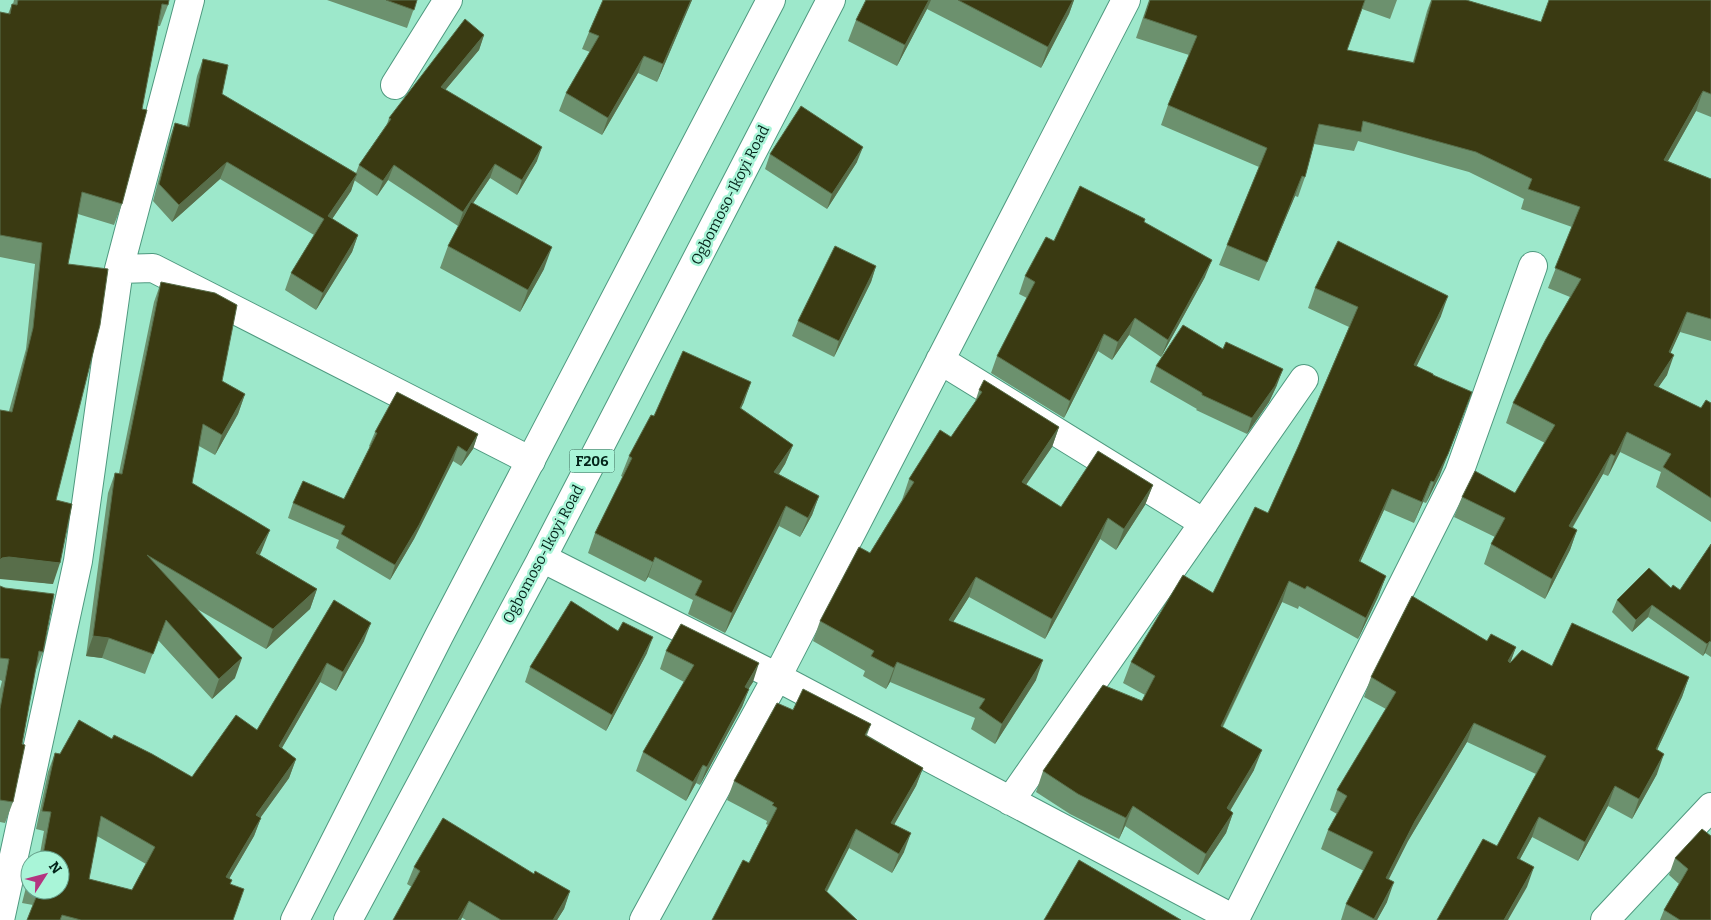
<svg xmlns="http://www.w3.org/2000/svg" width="1711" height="920" font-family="Bitter,serif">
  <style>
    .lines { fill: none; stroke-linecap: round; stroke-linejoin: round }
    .street-casing { stroke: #4e997f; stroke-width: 30 }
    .primary-casing { stroke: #4e997f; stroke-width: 30 }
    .street { stroke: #fff; stroke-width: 28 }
    .primary { stroke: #fff; stroke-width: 28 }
    .wall { fill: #6c916e; fill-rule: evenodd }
    .shaded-wall { fill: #586e4a }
    .building { fill: #3a3a12; stroke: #586e4a; fill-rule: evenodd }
    .labels { text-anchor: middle; stroke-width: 5; stroke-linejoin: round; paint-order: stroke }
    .shield { fill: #a9f5d8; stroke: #356252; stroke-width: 1 }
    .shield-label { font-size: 14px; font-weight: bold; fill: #032319 }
    .street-label { font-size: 15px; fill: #032319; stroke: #a9f5d8 }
  </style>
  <rect width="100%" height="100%" fill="#9de8cb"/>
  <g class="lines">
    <g class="street-casing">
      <path id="street" d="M395,85L448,0
        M119,269L153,268L531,461
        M940,360L1204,523
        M542,558L777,677L1236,920
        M1010,801L1304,379
        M1235,919L1459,473L1533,266
        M0,920L78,561L119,269L190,0
        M644,920L777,677L1126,0
        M1605,920L1711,807"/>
    </g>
    <g class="primary-casing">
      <path id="primary" d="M295,920L439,636L771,0
        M348,920L542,558L831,0"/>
    </g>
    <use href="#street" class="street"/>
    <use href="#primary" class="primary"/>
  </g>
  <path class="wall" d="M14,0H169L168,5L160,26H158L122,204L114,225L78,214L68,264L56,500L53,584L1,578L9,411L26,349L35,264L0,257V12L8,14L12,4H13Z
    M327,0H417L407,28Z
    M603,0H692L657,82L638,73L602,135L559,111L566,93L590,52L582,49L589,32Z
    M866,0H1074L1069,14L1041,68L927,9L897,66L848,41L856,20Z
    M1149,0H1397L1390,19L1362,9L1347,50L1413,62L1427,11L1431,0H1466L1541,22L1711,0V117L1696,111L1668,161L1711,179V341L1680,332L1670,353L1667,375L1658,387L1701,408L1711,403V522L1656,487L1661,472L1620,452L1608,476L1603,474L1573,527L1577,530L1570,550L1545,599L1484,564L1491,544L1495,537L1454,517L1462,497L1515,493L1545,443L1506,423L1513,403L1570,297L1548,288L1572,227L1521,209L1524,199L1469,172L1358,141L1354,151L1314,144L1305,177L1298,197L1295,196L1259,281L1219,265L1227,245L1259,167L1161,125L1168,105L1189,55L1136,38Z
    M484,35L479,50L445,90L537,161L517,195L490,178L473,203L544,269L520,312L440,268L448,246L461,221L458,226L388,180L377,196L354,180L351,191L332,219L358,235L352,252L316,310L285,290L291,273L314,235L220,179L172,222L153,201L169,140L175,123L187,126L197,76L203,59L222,94L356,173L359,165L387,124L389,118Z
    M770,154L857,162L827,209L765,169Z
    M1144,222L1205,277L1161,357L1129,335L1112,360L1098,351L1064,418L991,373L997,356L1027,298L1019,294L1025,276L1054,241Z
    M876,266L871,282L834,357L792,336L798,321Z
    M161,282L222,381L245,394L238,414L215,455L199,446L192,483L262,550L260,555L317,589L310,609L266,649L197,609L235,678L212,699L158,640L145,674L102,658L86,656L108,493L115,473H119L154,302Z
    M1315,288L1441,316L1416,366L1433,376L1440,475L1426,503L1423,502L1414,523L1384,510L1360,562L1386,576L1378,597L1358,639L1299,606L1298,609L1282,602L1223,727L1254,770L1230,811L1233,813L1226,833L1198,875L1125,826L1119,839L1070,814L1036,792L1043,771L1142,701L1145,695L1123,683L1131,662L1213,593L1268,513L1298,447L1349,327L1308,308Z
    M1156,366L1277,385L1269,402L1247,434L1196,410L1197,409L1150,382Z
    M979,390L1059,427L1052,447L1026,485L1061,507L1153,485L1145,505L1116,550L1100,539L1045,639L969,597L953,622L1036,680L995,744L971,729L975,718L890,682L886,689L863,676L865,671L813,641L820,621L870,553L902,500L909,479L951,437L975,402Z
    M744,402L741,408L793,445L785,464L779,474L819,496L812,515L800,537L779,526L725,633L688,614L693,600L648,577L645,582L588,553L595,533L623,477L621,476L629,456L654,416Z
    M375,432L478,434L473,449L461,466L453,461L414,539L390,580L336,548L339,540L288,518L293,503L344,499L370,447L369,446Z
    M1711,544V657L1705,653L1703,656L1648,617L1632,632L1612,612L1617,600L1671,588L1680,590Z
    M0,586L43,652L35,672L22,744L13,802L5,823L0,822V689L2,681L0,680Z
    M334,600L364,641L336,691L320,682L282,748L296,759L289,778L261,817L254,836L229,879L231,884L233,920H27L33,905L22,903L30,872V890H60L34,860L39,859L44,831L36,829L48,772L55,753L60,754L112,739L192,777L257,730ZM97,836L146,864L132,890L89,879Z
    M1487,641L1516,647L1510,663L1689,677L1682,697L1657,750V774L1632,819L1608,806L1578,861L1532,837L1520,859L1527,887L1497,846L1536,774L1467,742L1408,841L1389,879L1387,902L1377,920H1341L1346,904L1364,871L1321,849L1328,830L1337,814L1330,810L1337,790L1386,709L1364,697L1371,677Z
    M666,651L753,682L749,688V689L742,707L700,785L696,783L686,801L636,771L643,752L684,682L660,669Z
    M647,653L606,731L525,682L530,667Z
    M793,710L871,724L867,735L923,768L916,786L894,824L904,852L892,873L849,848L827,892L749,863L768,825L766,824L767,821L727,800L734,781Z
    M1711,836V920H1660L1664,910L1679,884L1669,875L1675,858Z
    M414,867L534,874L570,891L564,909L557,920H466L407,884Z"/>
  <path class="shaded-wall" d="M691,0H692L657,82L663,64Z
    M929,0H931L927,9L897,66L905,45Z
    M1073,0H1074L1069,14L1041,68L1048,47Z
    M484,35L479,50L435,102L441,87Z
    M644,56L638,73L602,135L608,118Z
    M1703,91L1696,111L1657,180L1664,160Z
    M542,147L537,161L517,195L522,180Z
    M863,147L857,162L827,209L832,194Z
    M227,162L220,179L172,222L179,205Z
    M495,164L490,178L458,226L463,212Z
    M394,165L388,180L377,196L383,181Z
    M357,174L351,191L322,234L328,216Z
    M1302,176L1295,196L1259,281L1267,262Z
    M358,235L352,252L316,310L323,293Z
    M552,247L544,269L520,312L528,290Z
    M1212,260L1205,277L1161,357L1168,340Z
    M876,266L871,282L834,357L839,341Z
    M1448,296L1441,316L1407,386L1414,365Z
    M1687,312L1680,332L1662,372L1669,352Z
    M1135,318L1129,335L1112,360L1118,342Z
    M1104,334L1098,351L1064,418L1070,401Z
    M1674,355L1667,375L1646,405L1654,385Z
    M1283,369L1277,385L1269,402L1247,434L1252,418Z
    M751,382L744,402L732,427L740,408Z
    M245,394L238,414L215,455L222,435Z
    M1464,413L1440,475L1426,503L1434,482Z
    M1059,427L1052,447L1014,502L1022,482Z
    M1627,432L1620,452L1608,476L1615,456Z
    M478,434L473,449L461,466L467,452Z
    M793,445L785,464L767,492L774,472Z
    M458,446L453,461L414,539L390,580L395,565Z
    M1611,454L1603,474L1562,545L1569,526Z
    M1431,481L1423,502L1414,523L1422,502Z
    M1153,485L1145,505L1116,550L1124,529Z
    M1392,489L1384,510L1351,582L1359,561Z
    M819,496L812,515L800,537L808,518Z
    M786,506L779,526L725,633L732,613Z
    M1108,518L1100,539L1045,639L1052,619Z
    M270,530L262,550L249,573L256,553Z
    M1577,530L1570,550L1545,599L1552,579Z
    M9,557L60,563L53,584L0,579V560L2,558Z
    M655,557L648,577L645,582Z
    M1386,576L1378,597L1358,639L1366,618Z
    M976,577L969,597L941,641L949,620Z
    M1289,581L1282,602L1213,746L1221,726Z
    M317,589L310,609L266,649L273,629Z
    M1652,605L1648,617L1632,632L1636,620Z
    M371,623L364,641L336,691L343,672Z
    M93,636L109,638L102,658L86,656Z
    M653,637L647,653L606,731L612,715Z
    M1710,641L1705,653L1703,656L1707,644Z
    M1516,647L1509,666L1508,661Z
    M242,658L235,678L212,699L219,679Z
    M1043,660L1036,680L995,744L1002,724Z
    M897,662L890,682L886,689L894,668Z
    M327,663L320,682L272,765L279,746Z
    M759,663L753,682L738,705L745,687Z
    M1689,677L1682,697L1648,769L1656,749Z
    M749,689L742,707L700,785L707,767Z
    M1474,723L1467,742L1408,841L1379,898L1386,878L1415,821Z
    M1262,750L1254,770L1219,829L1227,808Z
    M1664,754L1657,774L1632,819L1639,799Z
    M296,759L289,778L249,833L256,815Z
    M703,765L696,783L686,801L693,782Z
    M923,768L916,786L885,841L891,823Z
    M1615,786L1608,806L1578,861L1585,842Z
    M1133,806L1125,826L1119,839L1126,818Z
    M1233,813L1226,833L1198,875L1206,854Z
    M1539,817L1532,837L1510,877L1517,858Z
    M261,818L254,836L219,896L226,877Z
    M856,829L849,848L818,908L825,890Z
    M911,833L904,852L892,873L899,854Z
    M1534,867L1527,887L1508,920H1504Z
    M1394,882L1387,902L1377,920H1374Z
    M570,891L564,909L557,920H553Z
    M469,901L462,918L461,920H458Z"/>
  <path class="building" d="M18,0H169L168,5L162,4L142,109L147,110L122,204L82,192L68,264L108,269L100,325L56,500L72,504L60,563L9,557L2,558L0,560V410L12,412L33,328L42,243L0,235V12L10,14L12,4L17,5Z
    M386,0H417L414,10Z
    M603,0H691L663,64L644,56L608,118L566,93L599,36L589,32Z
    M866,0H929L905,45L856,20Z
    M958,0H1073L1048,47Z
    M1150,0H1365L1347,50L1414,63L1432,0H1466L1541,22L1549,0H1711V94L1703,91L1664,160L1711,179V319L1687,312L1669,352L1674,355L1654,385L1701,408L1706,400L1711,403V498L1663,467L1671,454L1627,432L1615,456L1611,454L1569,526L1577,530L1552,579L1491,544L1505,518L1462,497L1475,471L1515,493L1555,425L1513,403L1546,339L1581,279L1555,268L1580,207L1528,189L1532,179L1476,152L1363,121L1361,132L1319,124L1305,177L1302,176L1267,262L1227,245L1267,148L1168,105L1197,36L1144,18Z
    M465,19L484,35L441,87L542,147L522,180L495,164L463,212L394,165L383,181L359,165L391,119L389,118Z
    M203,59L228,65L222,94L357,174L328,216L358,235L323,293L291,273L324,219L227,162L179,205L159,184L175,123L189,127Z
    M801,106L863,147L832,194L770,154Z
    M1080,186L1145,219L1144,222L1212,260L1168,340L1135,318L1118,342L1104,334L1070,401L997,356L1035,282L1025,276L1046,237L1054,241Z
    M471,202L552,247L528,290L448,246Z
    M1338,241L1448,296L1414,365L1433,374V375L1472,392L1448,454L1434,482L1431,481L1422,502L1392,489L1359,561L1386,576L1366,618L1307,586L1305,589L1289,581L1221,726L1262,750L1227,808L1233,813L1206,854L1133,806L1126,818L1078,794L1043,771L1103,685L1142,701L1155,676L1131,662L1183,575L1213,593L1255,507L1268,513L1298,447L1358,307L1315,288Z
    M835,246L876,266L839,341L798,321Z
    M161,282L215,293L237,305L222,381L245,394L222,435L203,424L192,483L270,530L256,553L317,589L273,629L147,555L242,658L219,679L166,620L153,654L109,638L93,636L115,473L122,474Z
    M1183,325L1223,349L1226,342L1283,369L1275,386L1252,418L1202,395V393L1156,366Z
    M683,351L751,382L740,408L793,445L774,472L819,496L808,518L786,506L732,613L695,595L702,581L655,557L653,562L595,533L632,458L629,456L651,415L654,416Z
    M984,380L1059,427L1022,482L1061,507L1098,451L1153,485L1124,529L1108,518L1052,619L976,577L949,620L1043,660L1002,724L979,708L985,699L897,662L894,668L871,656L874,651L820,621L859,547L870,553L914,482L909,479L940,430L951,437L982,392L979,390Z
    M397,392L478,434L467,452L458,446L419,525L395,565L341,534L345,526L293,503L303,481L344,499L377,433L375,432Z
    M1711,544V642L1710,641L1707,644L1652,605L1636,620L1617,600L1649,568L1671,588L1673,585L1680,590Z
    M0,586L5,588L54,594L43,652L39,651L22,744L25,745L13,802L0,800V709L9,659L0,658Z
    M1412,596L1487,641L1491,634L1516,647L1508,661L1510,663L1522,650L1552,666L1572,623L1689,677L1656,749L1664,754L1639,799L1615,786L1585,842L1539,817L1517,858L1534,867L1504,920H1437L1483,839L1497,846L1546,756L1474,723L1415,821L1386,878L1394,882L1374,919L1346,904L1373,852L1328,830L1347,796L1337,790L1396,692L1371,677Z
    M334,600L371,623L343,672L327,663L279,746L296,759L256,815L261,818L226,877L232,880L230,884L244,889L233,920H81L62,915L60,920H27L39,890H60V860H34L35,858L42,860L51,812L42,811L55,753L60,754L79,720L112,739L114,735L152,754L192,777L236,715L257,730ZM101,816L155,847L132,890L89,879Z
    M571,601L618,631L623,622L653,637L612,715L530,667Z
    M681,624L759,663L745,687L749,689L707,767L703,765L693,782L643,752L694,665L666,651Z
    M803,689L871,724L865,735L923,768L891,823L911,833L899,854L856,829L825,890L857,920H712L743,860L749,863L777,808L772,805L774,803L734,781L777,703L793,710Z
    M443,818L534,874L535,871L570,891L553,920H501L469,901L458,920H393L420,871L414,867Z
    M1702,829L1711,836V920H1680L1664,910L1688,869L1675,858Z
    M1079,860L1181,920H1044Z"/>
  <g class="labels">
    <rect class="shield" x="569.5" y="449.5" width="45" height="23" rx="4"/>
    <g class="shield-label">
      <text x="592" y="466">F206</text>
    </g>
    <g class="street-label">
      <text transform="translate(730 195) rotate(-63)" y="5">Ogbomoso-Ikoyi Road</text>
      <text transform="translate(543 554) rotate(-62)" y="5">Ogbomoso-Ikoyi Road</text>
    </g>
  </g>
  <g transform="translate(45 875) rotate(54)"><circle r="24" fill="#a9f5d8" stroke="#67a18c"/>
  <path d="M0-4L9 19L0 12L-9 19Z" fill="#b43480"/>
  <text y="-8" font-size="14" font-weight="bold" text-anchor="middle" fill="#032319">N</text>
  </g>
</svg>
